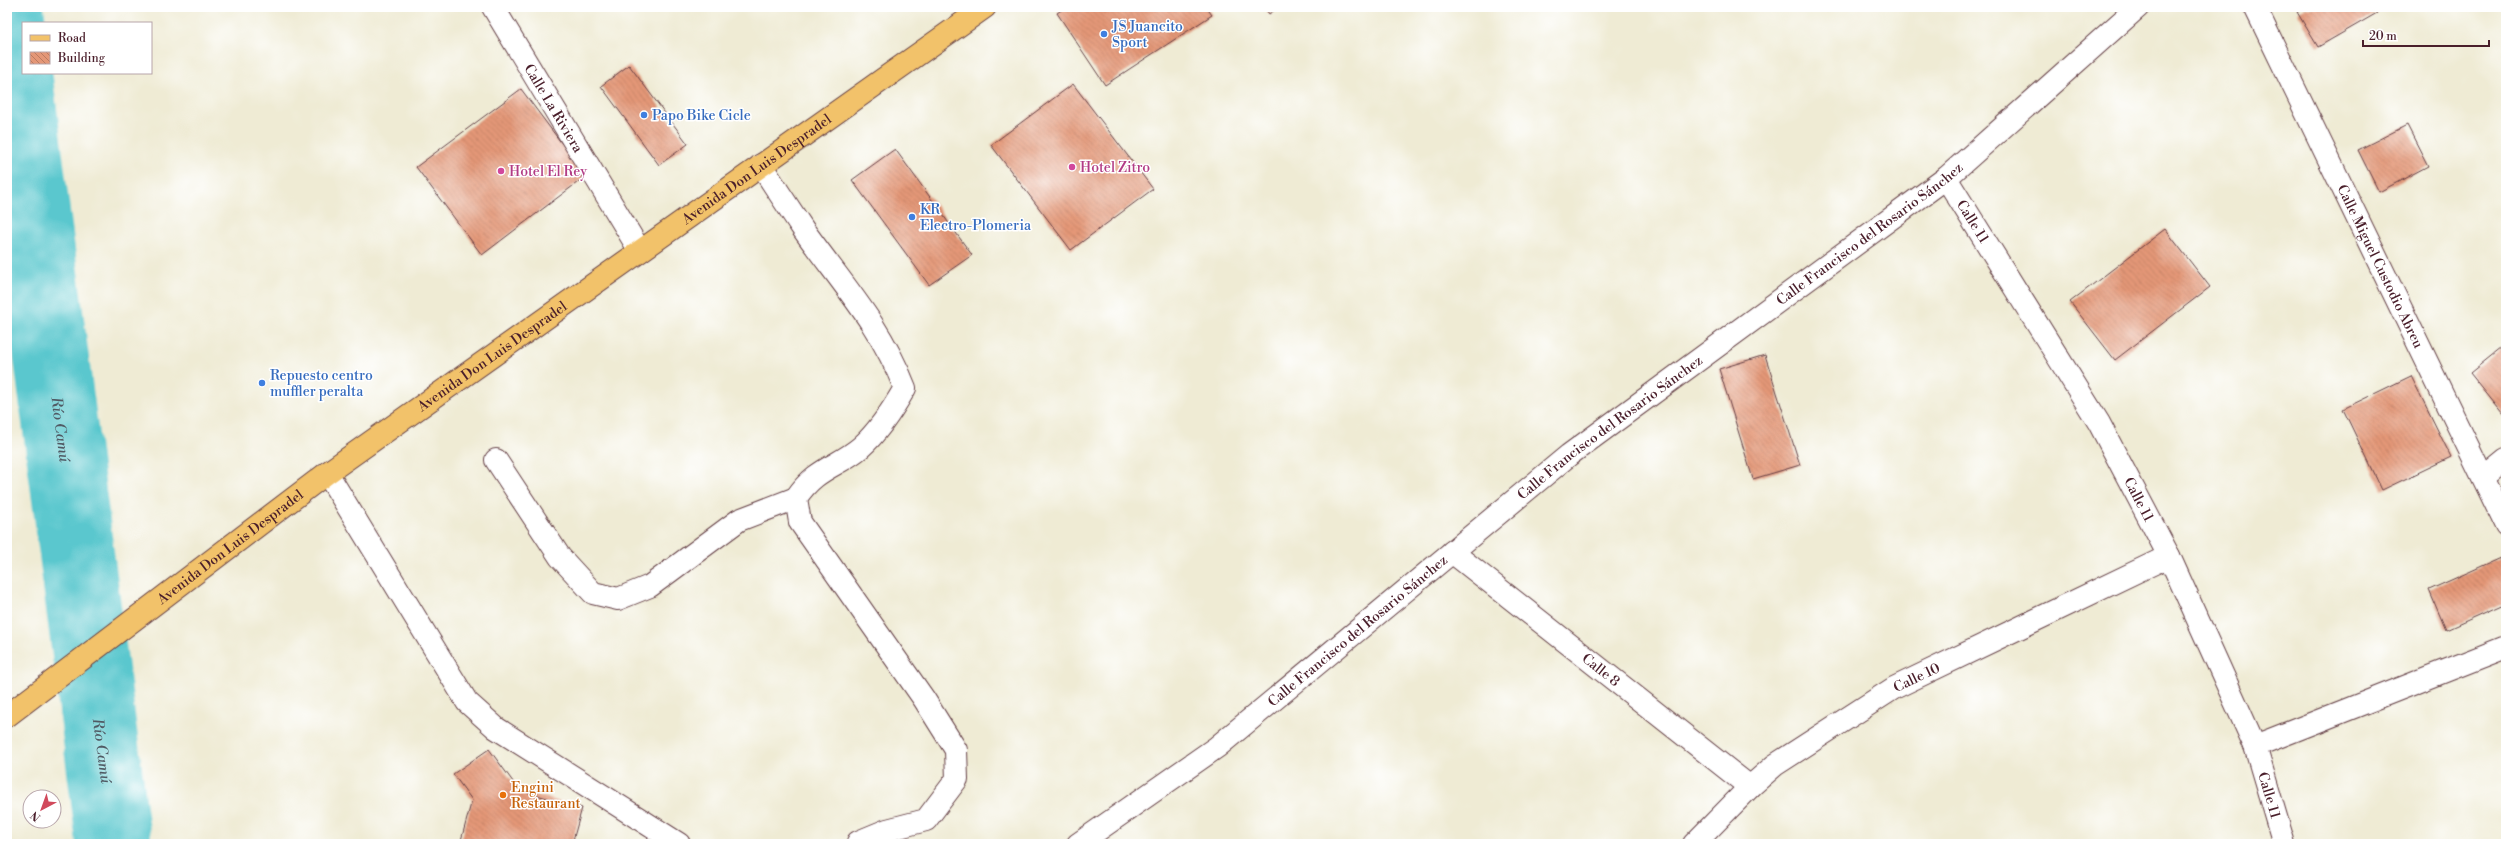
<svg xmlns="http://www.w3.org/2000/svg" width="2513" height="851" font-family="'Libre Bodoni',serif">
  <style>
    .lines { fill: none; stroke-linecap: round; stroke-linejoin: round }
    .river { stroke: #5ac7ce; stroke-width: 75 }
    .building { fill: url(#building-back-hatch) }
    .minor-casing { stroke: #633e44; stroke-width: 24 }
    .major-casing { stroke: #633e44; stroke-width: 24 }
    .minor { stroke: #fff; stroke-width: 22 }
    .major { stroke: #f2c26a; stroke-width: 22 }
    .shop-dot { fill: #3f7fe0; stroke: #fff; stroke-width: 1.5 }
    .hotel-dot { fill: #d1479c; stroke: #fff; stroke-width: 1.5 }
    .food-dot { fill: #e8710a; stroke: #fff; stroke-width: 1.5 }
    .labels { text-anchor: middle; stroke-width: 3; stroke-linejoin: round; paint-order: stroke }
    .shop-label { font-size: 14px; fill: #366cbe; stroke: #fff; text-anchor: start }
    .street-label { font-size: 14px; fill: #4a1f2b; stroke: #fff }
    .hotel-label { font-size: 14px; fill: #b23c85; stroke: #fff; text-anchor: start }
    .food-label { font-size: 14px; fill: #c56008; stroke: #fff; text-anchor: start }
    .water-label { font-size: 15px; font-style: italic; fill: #505a64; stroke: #fff }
  </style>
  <defs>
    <pattern id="building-back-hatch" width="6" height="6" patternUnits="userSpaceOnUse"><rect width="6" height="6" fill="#e49777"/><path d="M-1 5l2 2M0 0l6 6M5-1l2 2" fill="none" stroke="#bb7b62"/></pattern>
  </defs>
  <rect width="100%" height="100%" fill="#fff"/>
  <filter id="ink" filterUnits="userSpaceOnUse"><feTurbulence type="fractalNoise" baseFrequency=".025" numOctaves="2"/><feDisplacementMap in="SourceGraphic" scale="8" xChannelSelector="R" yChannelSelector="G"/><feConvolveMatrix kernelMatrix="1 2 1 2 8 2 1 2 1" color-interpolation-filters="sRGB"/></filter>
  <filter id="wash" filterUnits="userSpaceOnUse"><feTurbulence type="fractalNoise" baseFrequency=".012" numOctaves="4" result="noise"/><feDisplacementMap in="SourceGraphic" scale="16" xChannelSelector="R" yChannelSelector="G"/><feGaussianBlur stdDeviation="0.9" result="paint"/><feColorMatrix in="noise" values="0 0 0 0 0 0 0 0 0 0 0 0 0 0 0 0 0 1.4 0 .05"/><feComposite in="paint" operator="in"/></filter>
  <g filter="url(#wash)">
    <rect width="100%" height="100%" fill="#efebd4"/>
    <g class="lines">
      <path class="river" id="s1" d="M7,14L114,844"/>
    </g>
    <g id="blocks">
      <path class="building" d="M1066,7H1206L1212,15L1105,85L1057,13Z
        M1264,7H1279L1269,14Z
        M2306,7H2374L2377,13L2318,47L2297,12Z
        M629,65L688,144L659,165L601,86Z
        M1073,84L1153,189L1071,250L991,145Z
        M521,89L586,176L482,255L416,167Z
        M2407,125L2428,166L2379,192L2358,150Z
        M895,149L972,255L929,285L852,180Z
        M2165,229L2210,287L2115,360L2070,302Z
        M2501,348L2506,354V412L2503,414L2470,373Z
        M1765,355L1800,465L1753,479L1719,369Z
        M2411,376L2451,457L2382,490L2343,409Z
        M2500,558L2506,573V603L2446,630L2429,590Z
        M489,749L519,790L582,808L572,844H460L472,800L453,774Z"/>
    </g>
  </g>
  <g filter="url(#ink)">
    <use href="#blocks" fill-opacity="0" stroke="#633e44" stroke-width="1"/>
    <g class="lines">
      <g class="minor-casing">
        <g id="minor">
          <path id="s2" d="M493,7L640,251"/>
          <path id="s3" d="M2255,7L2506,525"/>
          <path d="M761,165C775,187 789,208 803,229C842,284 880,324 905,388C893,409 879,431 861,447C836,468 817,467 796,498L800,522L924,699L956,750L957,779L926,820L887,830L858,842"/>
          <path id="s4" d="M1946,178L2099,423L2169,556L2255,746L2284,844"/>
          <path d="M496,460L560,557L593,593L618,599L650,586L739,520L796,498"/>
          <path d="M327,473L467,702L496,728L679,844"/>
          <path d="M2484,477L2506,459"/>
          <path id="s5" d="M1452,552L1750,787"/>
          <path d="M2255,746L2506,647"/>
          <path id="s6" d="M1078,844L1217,747L1569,455L1946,178L2138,7"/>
          <path id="s7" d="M1694,844L1750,787L1775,765L1894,688L2169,556"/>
        </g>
      </g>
      <g class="major-casing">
        <g id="major">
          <path id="s8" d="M7,716L327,473L985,7"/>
        </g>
      </g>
      <use href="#minor" class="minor"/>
      <use href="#major" class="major"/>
    </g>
  </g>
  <g class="shop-dot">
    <circle cx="1104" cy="34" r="4"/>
    <circle cx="644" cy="115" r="4"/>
    <circle cx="912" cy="217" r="4"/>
    <circle cx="262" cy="383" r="4"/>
  </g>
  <g class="hotel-dot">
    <circle cx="1072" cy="167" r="4"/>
    <circle cx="501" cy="171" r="4"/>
  </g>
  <circle class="food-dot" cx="503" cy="795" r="4"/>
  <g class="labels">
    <g class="shop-label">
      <text x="1112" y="31">JS Juancito<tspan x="1112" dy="16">Sport</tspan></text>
      <text x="652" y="120">Papo Bike Cicle</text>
      <text x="920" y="214">KR<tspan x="920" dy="16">Electro-Plomeria</tspan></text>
      <text x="270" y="380">Repuesto centro<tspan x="270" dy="16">muffler peralta</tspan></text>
    </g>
    <g class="street-label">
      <text dy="5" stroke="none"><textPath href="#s2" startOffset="118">Calle La Riviera</textPath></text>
      <text dy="5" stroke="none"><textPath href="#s8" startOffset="928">Avenida Don Luis Despradel</textPath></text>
      <text dy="5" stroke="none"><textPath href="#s4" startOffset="51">Calle 11</textPath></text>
      <text dy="5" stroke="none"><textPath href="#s6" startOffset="1000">Calle Francisco del Rosario Sánchez</textPath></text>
      <text dy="5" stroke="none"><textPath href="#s3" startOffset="288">Calle Miguel Custodio Abreu</textPath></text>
      <text dy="5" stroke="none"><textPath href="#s8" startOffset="604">Avenida Don Luis Despradel</textPath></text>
      <text dy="5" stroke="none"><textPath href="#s6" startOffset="676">Calle Francisco del Rosario Sánchez</textPath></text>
      <text dy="5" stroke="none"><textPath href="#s4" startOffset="375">Calle 11</textPath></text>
      <text dy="5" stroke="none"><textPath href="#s8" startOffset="280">Avenida Don Luis Despradel</textPath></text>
      <text dy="5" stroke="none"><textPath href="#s6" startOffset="352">Calle Francisco del Rosario Sánchez</textPath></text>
      <text dy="5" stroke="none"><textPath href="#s5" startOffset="190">Calle 8</textPath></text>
      <text dy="5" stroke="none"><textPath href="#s7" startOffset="280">Calle 10</textPath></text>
      <text dy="5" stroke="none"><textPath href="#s4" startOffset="699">Calle 11</textPath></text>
    </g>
    <g class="hotel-label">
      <text x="1080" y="172">Hotel Zitro</text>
      <text x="509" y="176">Hotel El Rey</text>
    </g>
    <g class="food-label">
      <text x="511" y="792">Engini<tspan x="511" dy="16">Restaurant</tspan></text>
    </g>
    <g class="water-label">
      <text dy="5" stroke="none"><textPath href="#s1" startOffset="419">Río Camú</textPath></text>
      <text dy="5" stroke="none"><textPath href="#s1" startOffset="743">Río Camú</textPath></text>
    </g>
  </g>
  <rect width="2513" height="851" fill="none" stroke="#fff" stroke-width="24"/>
  <rect x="22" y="22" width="130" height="52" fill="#ffffff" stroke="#b7a5aa"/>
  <rect x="30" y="35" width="20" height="6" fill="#f2c26a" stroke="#b7a5aa"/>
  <text x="58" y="42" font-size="12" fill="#4a1f2b">Road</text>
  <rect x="30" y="52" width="20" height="12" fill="url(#building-back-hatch)" stroke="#b7a5aa"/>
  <text x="58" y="62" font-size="12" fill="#4a1f2b">Building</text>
  <g transform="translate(42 809) rotate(221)"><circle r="19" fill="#ffffff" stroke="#b7a5aa"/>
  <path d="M0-3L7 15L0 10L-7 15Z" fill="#d1495b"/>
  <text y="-6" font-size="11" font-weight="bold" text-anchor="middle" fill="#4a1f2b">N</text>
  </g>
  <path d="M2363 40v6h126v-6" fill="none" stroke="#4a1f2b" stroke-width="2"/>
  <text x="2369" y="40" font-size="12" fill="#4a1f2b" stroke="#ffffff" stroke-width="3" paint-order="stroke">20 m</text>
</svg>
